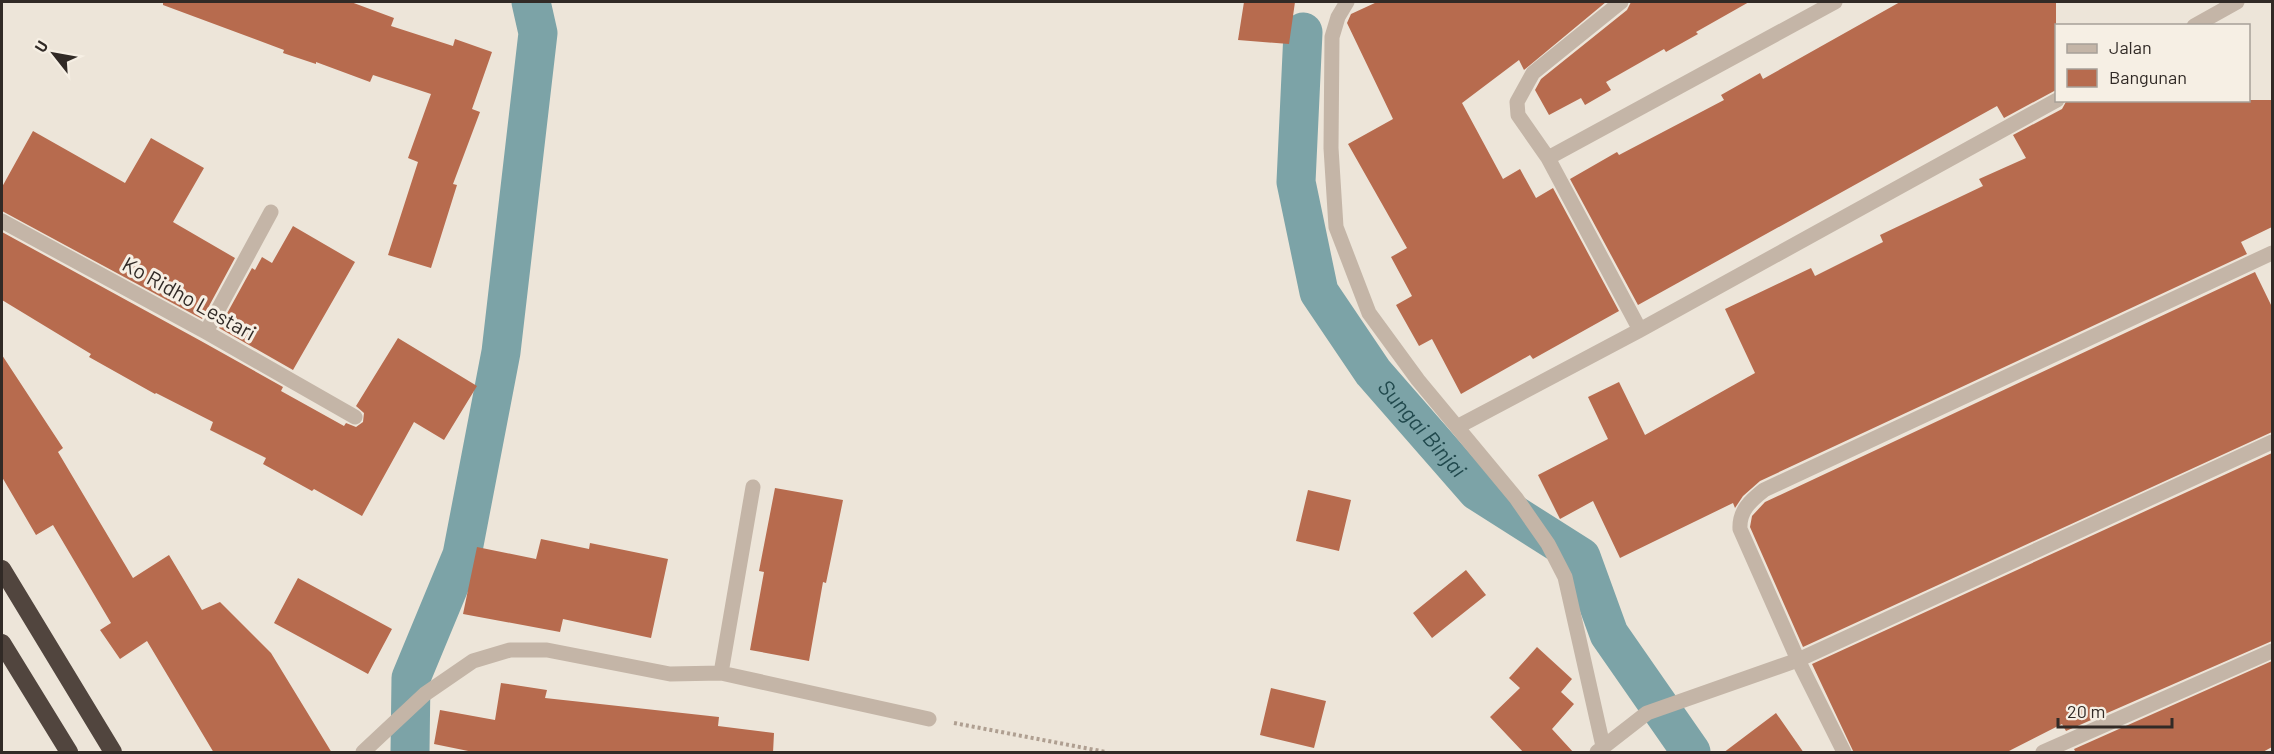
<svg xmlns="http://www.w3.org/2000/svg" width="2274" height="754" font-family="Barlow,sans-serif">
  <style>
    .lines { fill: none; stroke-linecap: round; stroke-linejoin: round }
    .canal { stroke: #7ca3a7; stroke-width: 39 }
    .building { fill: #b76b4e }
    .path { stroke: #af9f91; stroke-width: 4; stroke-dasharray: 3 3; stroke-linecap: butt }
    .street { stroke: #c4b5a7; stroke-width: 15 }
    .highway { stroke: #51453e; stroke-width: 18 }
    .labels { text-anchor: middle; stroke-width: 6; stroke-linejoin: round; paint-order: stroke }
    .street-label { font-size: 21px; fill: #312a26; stroke: #f6efe4 }
    .water-label { font-size: 22px; font-style: italic; fill: #21494d; stroke: #f6efe4 }
  </style>
  <rect width="100%" height="100%" fill="#ede5d9"/>
  <g class="lines">
    <g class="canal">
      <path id="s1" d="M1303,32L1296,182L1319,292L1373,372L1477,491L1581,557L1609,634L1691,752"/>
      <path d="M410,752L411,678L462,555L501,352L538,33L531,2"/>
    </g>
  </g>
  <path class="building" d="M163,2H351L394,18L391,26L453,46L455,39L492,52L472,109L480,112L453,184L457,185L431,268L388,255L418,162L408,158L431,94L373,75L370,82L316,62V64L283,53L284,50L163,5Z
    M1244,2H1295L1289,44L1238,40Z
    M1377,2H1606L1524,70L1519,60L1462,103L1503,179L1520,169L1536,198L1553,188L1619,311L1533,359L1530,355L1461,394L1432,339L1419,346L1396,305L1412,296L1391,257L1407,248L1348,144L1393,119L1347,23L1351,14Z
    M1631,2H1749L1696,32L1698,34L1666,52L1664,49L1606,82L1611,90L1585,105L1581,98L1549,115L1535,90L1541,79L1627,10Z
    M1900,2H2056V90L2004,118L1997,106L1638,305L1570,179L1617,152L1619,155L1724,100L1721,95L1760,73L1763,79Z
    M2067,100H2272V227L2241,242L2247,254L1760,481L1743,496L1735,508L1733,503L1620,558L1593,501L1560,519L1538,475L1608,439L1588,397L1619,382L1645,435L1755,373L1725,309L1811,268L1815,276L1883,242L1880,235L1983,186L1979,179L2026,158L2013,135L2062,109Z
    M33,131L125,183L151,138L204,168L173,222L235,258L202,319L2,211V187Z
    M293,226L355,262L293,370L219,328L252,268L255,270L262,257L272,263Z
    M2,232L201,341L283,387L281,391L344,426L346,423L356,427L363,422L364,413L356,406L398,338L477,386L444,440L414,422L362,516L314,489L312,491L263,464L266,458L210,430L213,422L156,393L155,394L89,357L91,354L2,300Z
    M2255,272L2272,307V432L1803,647L1750,527L1752,516L1765,502Z
    M2,355L63,448L58,452L133,578L169,555L202,610L220,602L271,653L332,753H214L147,641L120,659L100,630L111,623L53,525L36,535L2,477Z
    M2272,453V641L2066,731L2062,724L2005,753H1854L1812,664Z
    M775,488L843,500L826,583L823,582L809,661L750,650L764,572L759,571Z
    M1308,490L1351,500L1339,551L1296,541Z
    M541,539L589,549L590,543L668,559L651,638L563,619L560,632L463,614L477,547L536,559Z
    M1466,570L1486,595L1432,638L1413,613Z
    M298,578L392,629L368,674L274,623Z
    M1537,647L1572,679L1561,692L1574,704L1552,729L1574,753H1524L1490,717L1520,688L1509,678Z
    M2272,661V747L2261,753H2076L2074,749Z
    M501,683L547,690L545,698L719,717L718,726L774,733L773,753H478L434,744L440,710L495,720Z
    M1271,688L1326,701L1314,748L1260,735Z
    M1776,713L1804,753H1723Z"/>
  <g class="lines">
    <path class="path" d="M954,723L1106,752"/>
    <path class="street" d="M1347,2L1338,17L1332,37L1331,148L1336,227L1369,313L1418,380L1516,498L1548,544L1565,577L1603,746
      M1621,2L1533,73L1517,102L1518,115L1548,158L1640,330
      M2194,26L2237,2
      M1548,158L1835,2
      M2,221L206,332L355,417
      M206,332L271,212
      M1457,427L1640,330L2057,100
      M721,673L753,487
      M363,752L425,694L473,661L510,650H547L670,674L721,673L929,719
      M1597,752L1647,713L1798,660L2272,442
      M1844,752L1798,660L1740,529C1739,511 1750,501 1764,490L2272,253
      M2043,752L2272,651"/>
    <path class="highway" d="M2,569L113,752
      M2,643L69,752"/>
  </g>
  <g class="labels">
    <g class="street-label">
      <text transform="translate(189 299) rotate(29)" y="7">Ko Ridho Lestari</text>
    </g>
    <g class="water-label">
      <text dy="8" stroke="none"><textPath href="#s1" startOffset="434">Sungai Binjai</textPath></text>
    </g>
  </g>
  <rect width="2274" height="754" fill="none" stroke="#312a26" stroke-width="6"/>
  <rect x="2055" y="24" width="195" height="78" fill="#f6efe4" stroke="#a7a098" stroke-width="1.5"/>
  <rect x="2067" y="44" width="30" height="9" fill="#c4b5a7" stroke="#a7a098" stroke-width="1.5"/>
  <text x="2109" y="54" font-size="18" fill="#312a26">Jalan</text>
  <rect x="2067" y="69" width="30" height="18" fill="#b76b4e" stroke="#a7a098" stroke-width="1.5"/>
  <text x="2109" y="84" font-size="18" fill="#312a26">Bangunan</text>
  <g transform="translate(54 54) rotate(301)" stroke="#f6efe4" stroke-width="4.5" paint-order="stroke">
  <path d="M0-4.5L10 22L0 15L-10 22Z" fill="#312a26"/>
  <text y="-9" font-size="16" font-weight="bold" text-anchor="middle" fill="#312a26">U</text>
  </g>
  <path d="M2058 718v9h114v-9" fill="none" stroke="#312a26" stroke-width="3"/>
  <text x="2067" y="718" font-size="18" fill="#312a26" stroke="#f6efe4" stroke-width="4.5" paint-order="stroke">20 m</text>
</svg>
